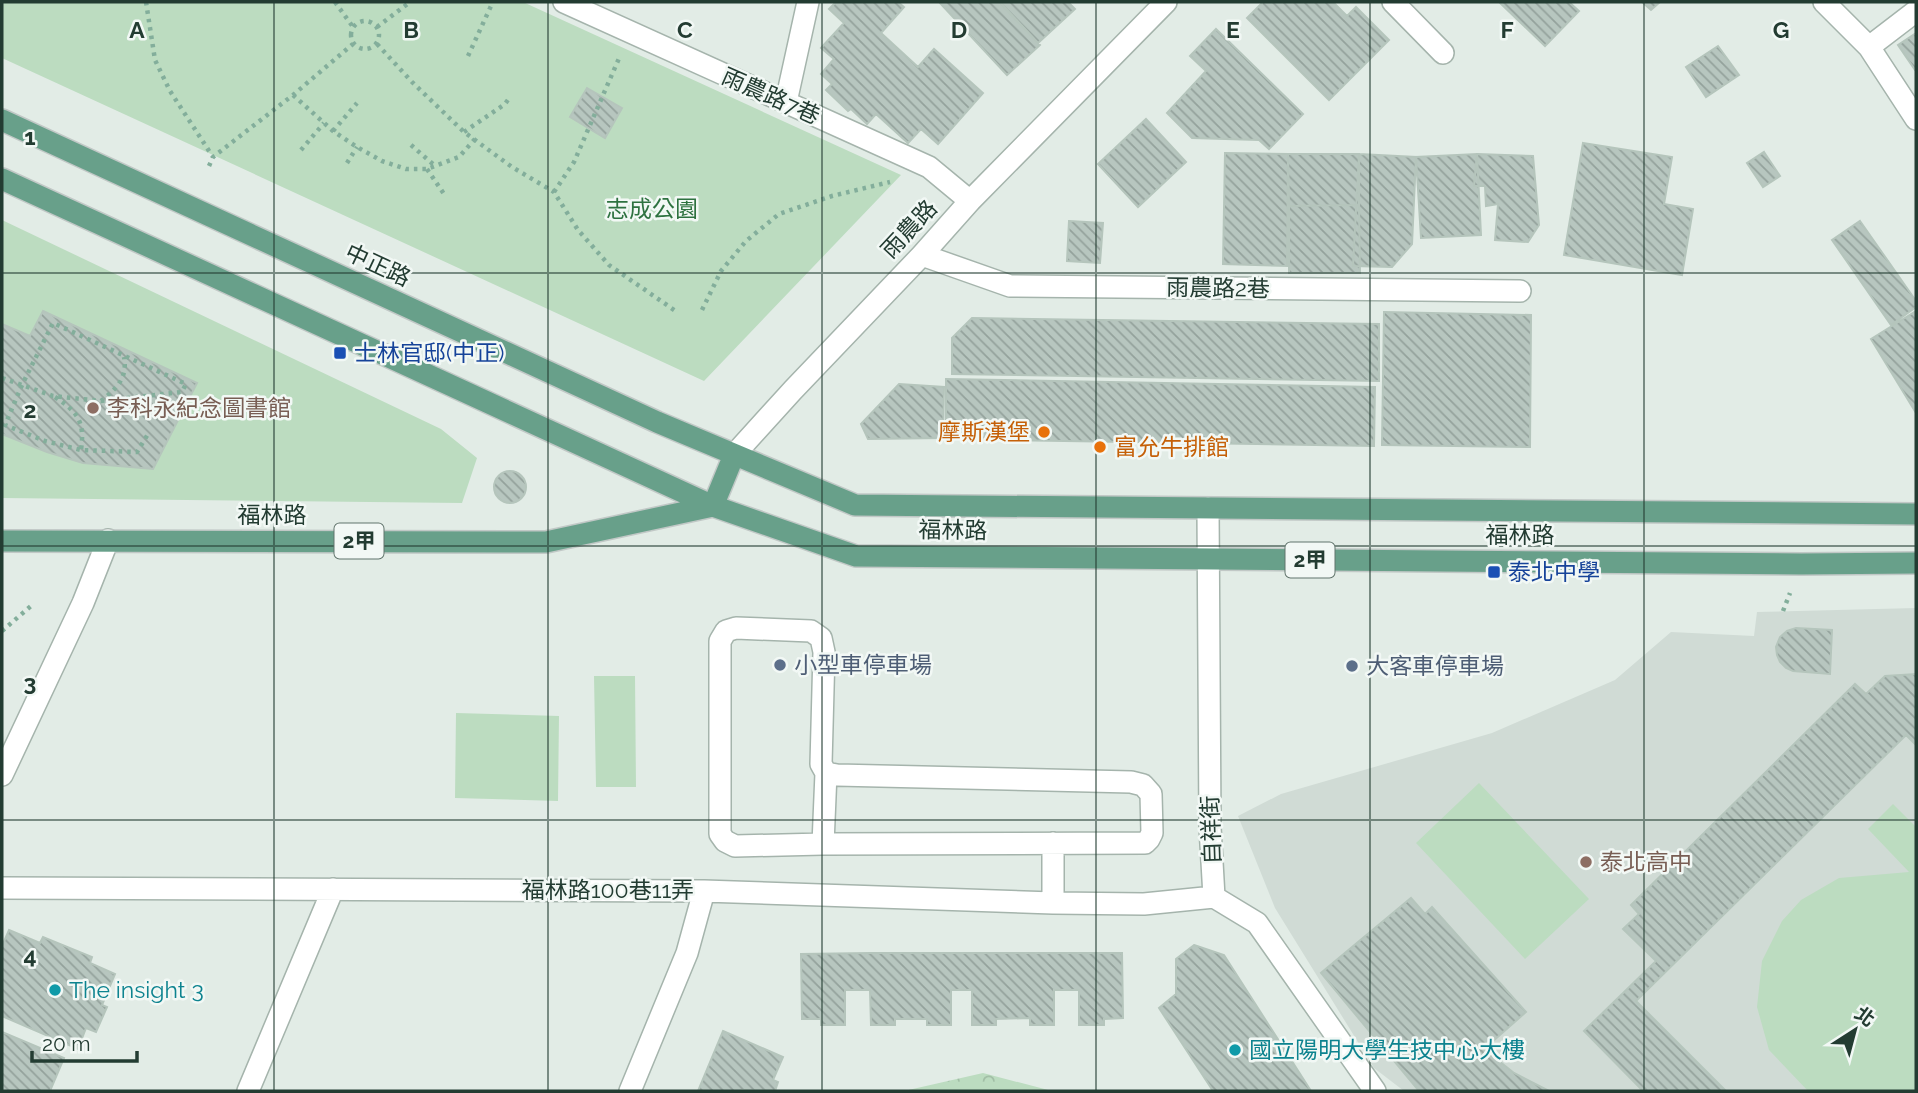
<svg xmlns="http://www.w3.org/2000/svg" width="1918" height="1093" font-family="Raleway,'Noto Sans TC',sans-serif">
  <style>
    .built { fill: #d0dbd5 }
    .forest { fill: url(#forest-crowns) }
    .park { fill: #bcdcc0 }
    .building { fill: url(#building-back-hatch); stroke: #b5c5bc; stroke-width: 2 }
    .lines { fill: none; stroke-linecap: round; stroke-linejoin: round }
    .minor-casing { stroke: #a5b4ac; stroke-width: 24 }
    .major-casing { stroke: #c1c8c6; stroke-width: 24 }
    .path { stroke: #83ae9b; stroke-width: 4.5; stroke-dasharray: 3.5 5; stroke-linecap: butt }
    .minor { stroke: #fff; stroke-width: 21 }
    .major { stroke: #68a08a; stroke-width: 21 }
    .grid { fill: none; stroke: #233c32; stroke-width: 2; stroke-opacity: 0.55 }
    .transit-dot { fill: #1a4fb4; stroke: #f2f8f5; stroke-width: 2.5 }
    .education-dot { fill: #8d6e63; stroke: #f2f8f5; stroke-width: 2.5 }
    .food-dot { fill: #e8710a; stroke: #f2f8f5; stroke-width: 2.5 }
    .service-dot { fill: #5c6f8a; stroke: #f2f8f5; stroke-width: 2.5 }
    .culture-dot { fill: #0f9aa8; stroke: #f2f8f5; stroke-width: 2.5 }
    .labels { text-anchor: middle; stroke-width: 5; stroke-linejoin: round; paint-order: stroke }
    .shield { fill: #f2f8f5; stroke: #61746c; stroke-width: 2 }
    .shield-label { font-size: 21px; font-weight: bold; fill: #233c32 }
    .street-label { font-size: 23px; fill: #233c32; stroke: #f2f8f5 }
    .park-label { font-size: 23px; fill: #2e7240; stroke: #f2f8f5 }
    .transit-label { font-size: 23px; fill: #164399; stroke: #f2f8f5; text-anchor: start }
    .education-label { font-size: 23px; fill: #785e54; stroke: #f2f8f5; text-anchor: start }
    .food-label { font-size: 23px; fill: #c56008; stroke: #f2f8f5; text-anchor: end }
    .service-label { font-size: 23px; fill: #4e5e75; stroke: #f2f8f5; text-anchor: start }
    .culture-label { font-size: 23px; fill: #0d838f; stroke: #f2f8f5; text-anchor: start }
    .grid-label { font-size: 23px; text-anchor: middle; font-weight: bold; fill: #233c32; stroke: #f2f8f5; stroke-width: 5; stroke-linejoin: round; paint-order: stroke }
  </style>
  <defs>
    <pattern id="forest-crowns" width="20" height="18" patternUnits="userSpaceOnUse" patternTransform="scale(1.75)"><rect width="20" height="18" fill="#bcdcc0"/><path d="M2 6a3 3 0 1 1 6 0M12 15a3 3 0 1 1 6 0" fill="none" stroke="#a1bea5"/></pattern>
    <pattern id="building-back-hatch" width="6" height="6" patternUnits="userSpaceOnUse" patternTransform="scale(1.75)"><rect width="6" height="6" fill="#b7c6bf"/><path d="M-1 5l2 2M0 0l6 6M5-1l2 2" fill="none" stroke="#94a29c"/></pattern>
  </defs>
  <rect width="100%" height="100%" fill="#e2ece6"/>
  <path class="built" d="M1916,608V1091H1404L1374,1068L1275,908L1238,816L1281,794L1492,733L1615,680L1671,632L1754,636L1757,612Z"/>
  <path class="forest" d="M983,1073L1052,1091H904Z"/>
  <path class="park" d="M2,2H523L901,175L704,381L2,58Z
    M2,220L441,429L477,458L462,503L2,498Z
    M594,676H635L636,787H596Z
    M456,713L559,716L558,801L455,798Z
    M1479,783L1589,899L1525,959L1416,843Z
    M1893,804L1916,827V1091H1808L1769,1050L1757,1007L1762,961L1782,921L1801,900L1839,878L1909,872L1868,829Z"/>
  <path class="building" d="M836,2H898L904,7L881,33L918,67L934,49L983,93L938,144L921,129L908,143L876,114L867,124L851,109L848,111L826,90L832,84L821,74L834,59L821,48L844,23L829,9Z
    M939,2H1000L1040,45L1007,75Z
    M999,2H1068L1075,9L1038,43Z
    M1263,2H1333L1347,16L1356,7L1389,40L1329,100L1247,18Z
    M1499,2H1569L1579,11L1545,46Z
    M1642,2H1660L1651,10Z
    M1216,29L1303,114L1269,149L1259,140L1192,138L1167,113L1206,71L1190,56Z
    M1916,33V70H1915L1898,45Z
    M1718,46L1739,75L1706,97L1686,67Z
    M587,88L622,108L605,138L570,117Z
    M1146,119L1186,162L1138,207L1098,164Z
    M1583,143L1672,157L1664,204L1693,209L1682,275L1564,255Z
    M1764,152L1780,176L1763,187L1747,163Z
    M1225,153L1288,154L1287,266L1223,264Z
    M1288,154H1359V205L1289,206Z
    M1359,154L1416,157L1412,244L1392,267L1353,266Z
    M1477,154L1533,156L1539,225L1528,242L1495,240L1498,204L1486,206L1485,186H1474Z
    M1477,154L1481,235L1421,238L1416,157Z
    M1359,205L1360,273H1289V206Z
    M1069,221L1103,223L1100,263L1067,261Z
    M1860,221L1916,301V307L1891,325L1832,240Z
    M43,311L197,383L153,469L83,463L47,452L2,434V324L30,336Z
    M1916,311V413L1871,339Z
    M1384,312L1531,315L1530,447L1382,445Z
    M972,318L1379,324V381L952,374V338Z
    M946,379L1375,387L1374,446L946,439Z
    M899,384L944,387L943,438L868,439L861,424Z
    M494 487a16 16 0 1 1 32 0a16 16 0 1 1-32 0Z
    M1796,628L1832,630L1830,674L1793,671L1786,668L1780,662L1777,655L1776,647L1780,637L1787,631Z
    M1916,674V745L1906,735L1636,1001L1726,1091H1643L1584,1031L1656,961L1623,929L1639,914L1631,905L1855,684L1866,694L1885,676Z
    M1411,898L1425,914L1432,907L1526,1012L1484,1049L1514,1073L1549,1091H1419L1321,973Z
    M9,930L40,943L43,937L92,957L90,963L115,974L102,1005L107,1007L96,1032L86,1028L78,1049L2,1016V946Z
    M1194,945L1224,955L1311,1091H1213L1159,1008L1176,994V959Z
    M870,953H1122L1123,1018L1104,1019V1025H1079V990H1054V1025H1030V1018L996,1019V1025H972V990H951V1025H927V1019H895V1025H871L870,990H845V1025H821V1019H802L801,954Z
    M723,1031L783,1057L773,1080L778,1082L775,1091L741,1090L740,1091H698Z
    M2,1032L64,1058L50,1091H2Z"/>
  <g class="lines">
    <g class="minor-casing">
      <path id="minor" d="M564,2L929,167L970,201
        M1393,2L1443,53
        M1824,2L1869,47L1916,119
        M1869,47L1916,11
        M786,102L808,2
        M922,255L1010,286L1520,291
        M734,455L793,390L922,255L970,201L1166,2
        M1208,508L1210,827L1214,897L1257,923L1375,1091
        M736,628L811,631L821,638L824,652L821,764L826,773L837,775L1131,782L1143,785L1151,794L1152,833L1149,839L1145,843L823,844L735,846L725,841L720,834V641L726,631Z
        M2,775L83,603L108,540
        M1053,843V903
        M823,844L826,773
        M2,888L704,891L1053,903L1144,904L1214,897
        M248,1091L333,889
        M630,1091L687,953L704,891"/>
    </g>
    <g class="major-casing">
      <path id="major" d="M2,120L657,422L855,505L1916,514
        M2,179L713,506L856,556L1801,564L1916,563
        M713,506L734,455
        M2,541L546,542L713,506"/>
    </g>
    <path class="path" d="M146,2L155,60L170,91L213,157
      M335,2L353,27
      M351 35a14 14 0 1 1 28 0a14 14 0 1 1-28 0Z
      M377,27L410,2
      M377,44L412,82L464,132L512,167L554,192L578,230L609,265L677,312
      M468,56L491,6
      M293,95L333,131L357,147L382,161L406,169H427L459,157L475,139
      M333,131L357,103
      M464,132L505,104L510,97
      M411,145L434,165
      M301,150L324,123
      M347,163L357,147
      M209,166L213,157L293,95L353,44
      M427,169L444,194
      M554,192L574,162L620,56
      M702,310L721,271L746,241L779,214L832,196L890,182
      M2,378L53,396L101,401C116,389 128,378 124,357
      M55,397C78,412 85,422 81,450
      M101,401L182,392L186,384L53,323L22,385L5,425L45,441L81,450L137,452L148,434
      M1783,611L1790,593
      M2,631L31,606"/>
    <use href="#minor" class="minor"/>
    <use href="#major" class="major"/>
  </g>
  <path class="grid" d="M274,2V1091M548,2V1091M822,2V1091M1096,2V1091M1370,2V1091M1644,2V1091M2,273H1916M2,546H1916M2,820H1916"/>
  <g class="transit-dot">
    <rect x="333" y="346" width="14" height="14" rx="3.5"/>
    <rect x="1487" y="565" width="14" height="14" rx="3.5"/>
  </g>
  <g class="education-dot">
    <circle cx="93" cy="408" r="7"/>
    <circle cx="1586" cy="862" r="7"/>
  </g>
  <g class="food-dot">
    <circle cx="1044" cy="432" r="7"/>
    <circle cx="1100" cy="447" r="7"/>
  </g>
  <g class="service-dot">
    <circle cx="780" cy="665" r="7"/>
    <circle cx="1352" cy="666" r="7"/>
  </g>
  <g class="culture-dot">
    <circle cx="55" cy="990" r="7"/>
    <circle cx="1235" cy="1050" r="7"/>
  </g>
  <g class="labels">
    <g class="shield">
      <rect x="334.5" y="523.5" width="49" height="35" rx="5"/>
      <rect x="1285.5" y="542.5" width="49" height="35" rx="5"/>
    </g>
    <g class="shield-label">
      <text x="359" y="548">2甲</text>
      <text x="1310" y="567">2甲</text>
    </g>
    <g class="street-label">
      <text transform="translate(771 96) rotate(24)" y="8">雨農路7巷</text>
      <text transform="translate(909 229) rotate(-47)" y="8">雨農路</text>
      <text transform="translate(378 265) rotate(25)" y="8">中正路</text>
      <text transform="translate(1218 288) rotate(1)" y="8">雨農路2巷</text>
      <text x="272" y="523">福林路</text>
      <text transform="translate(953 530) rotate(1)" y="8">福林路</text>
      <text x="1520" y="543">福林路</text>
      <text transform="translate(1211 830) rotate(-92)" y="8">自祥街</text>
      <text x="608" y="898">福林路100巷11弄</text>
    </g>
    <g class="park-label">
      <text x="652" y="217">志成公園</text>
    </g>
    <g class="transit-label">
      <text x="354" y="361">士林官邸(中正)</text>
      <text x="1508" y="580">泰北中學</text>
    </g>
    <g class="education-label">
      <text x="107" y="416">李科永紀念圖書館</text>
      <text x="1600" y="870">泰北高中</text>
    </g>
    <g class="food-label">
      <text x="1030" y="440">摩斯漢堡</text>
      <text x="1114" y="455" text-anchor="start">富允牛排館</text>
    </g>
    <g class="service-label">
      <text x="794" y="673">小型車停車場</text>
      <text x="1366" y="674">大客車停車場</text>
    </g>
    <g class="culture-label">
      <text x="69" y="998">The insight 3</text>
      <text x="1249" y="1058">國立陽明大學生技中心大樓</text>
    </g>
  </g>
  <g class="grid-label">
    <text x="137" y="38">A</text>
    <text x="411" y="38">B</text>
    <text x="685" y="38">C</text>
    <text x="959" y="38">D</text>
    <text x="1233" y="38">E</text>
    <text x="1507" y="38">F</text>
    <text x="1781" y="38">G</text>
    <text x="30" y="145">1</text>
    <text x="30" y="418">2</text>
    <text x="30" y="691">3</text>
    <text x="30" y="964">4</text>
  </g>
  <rect width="1918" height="1093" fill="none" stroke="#233c32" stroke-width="7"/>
  <g transform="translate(1855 1030) rotate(36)" stroke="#f2f8f5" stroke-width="5" paint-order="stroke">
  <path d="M0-5L12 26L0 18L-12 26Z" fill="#233c32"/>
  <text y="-10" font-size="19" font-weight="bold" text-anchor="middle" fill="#233c32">北</text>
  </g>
  <path d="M32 1051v10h105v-10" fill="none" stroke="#233c32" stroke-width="3.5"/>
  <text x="42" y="1051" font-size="21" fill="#233c32" stroke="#f2f8f5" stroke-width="5" paint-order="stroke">20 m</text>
</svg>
